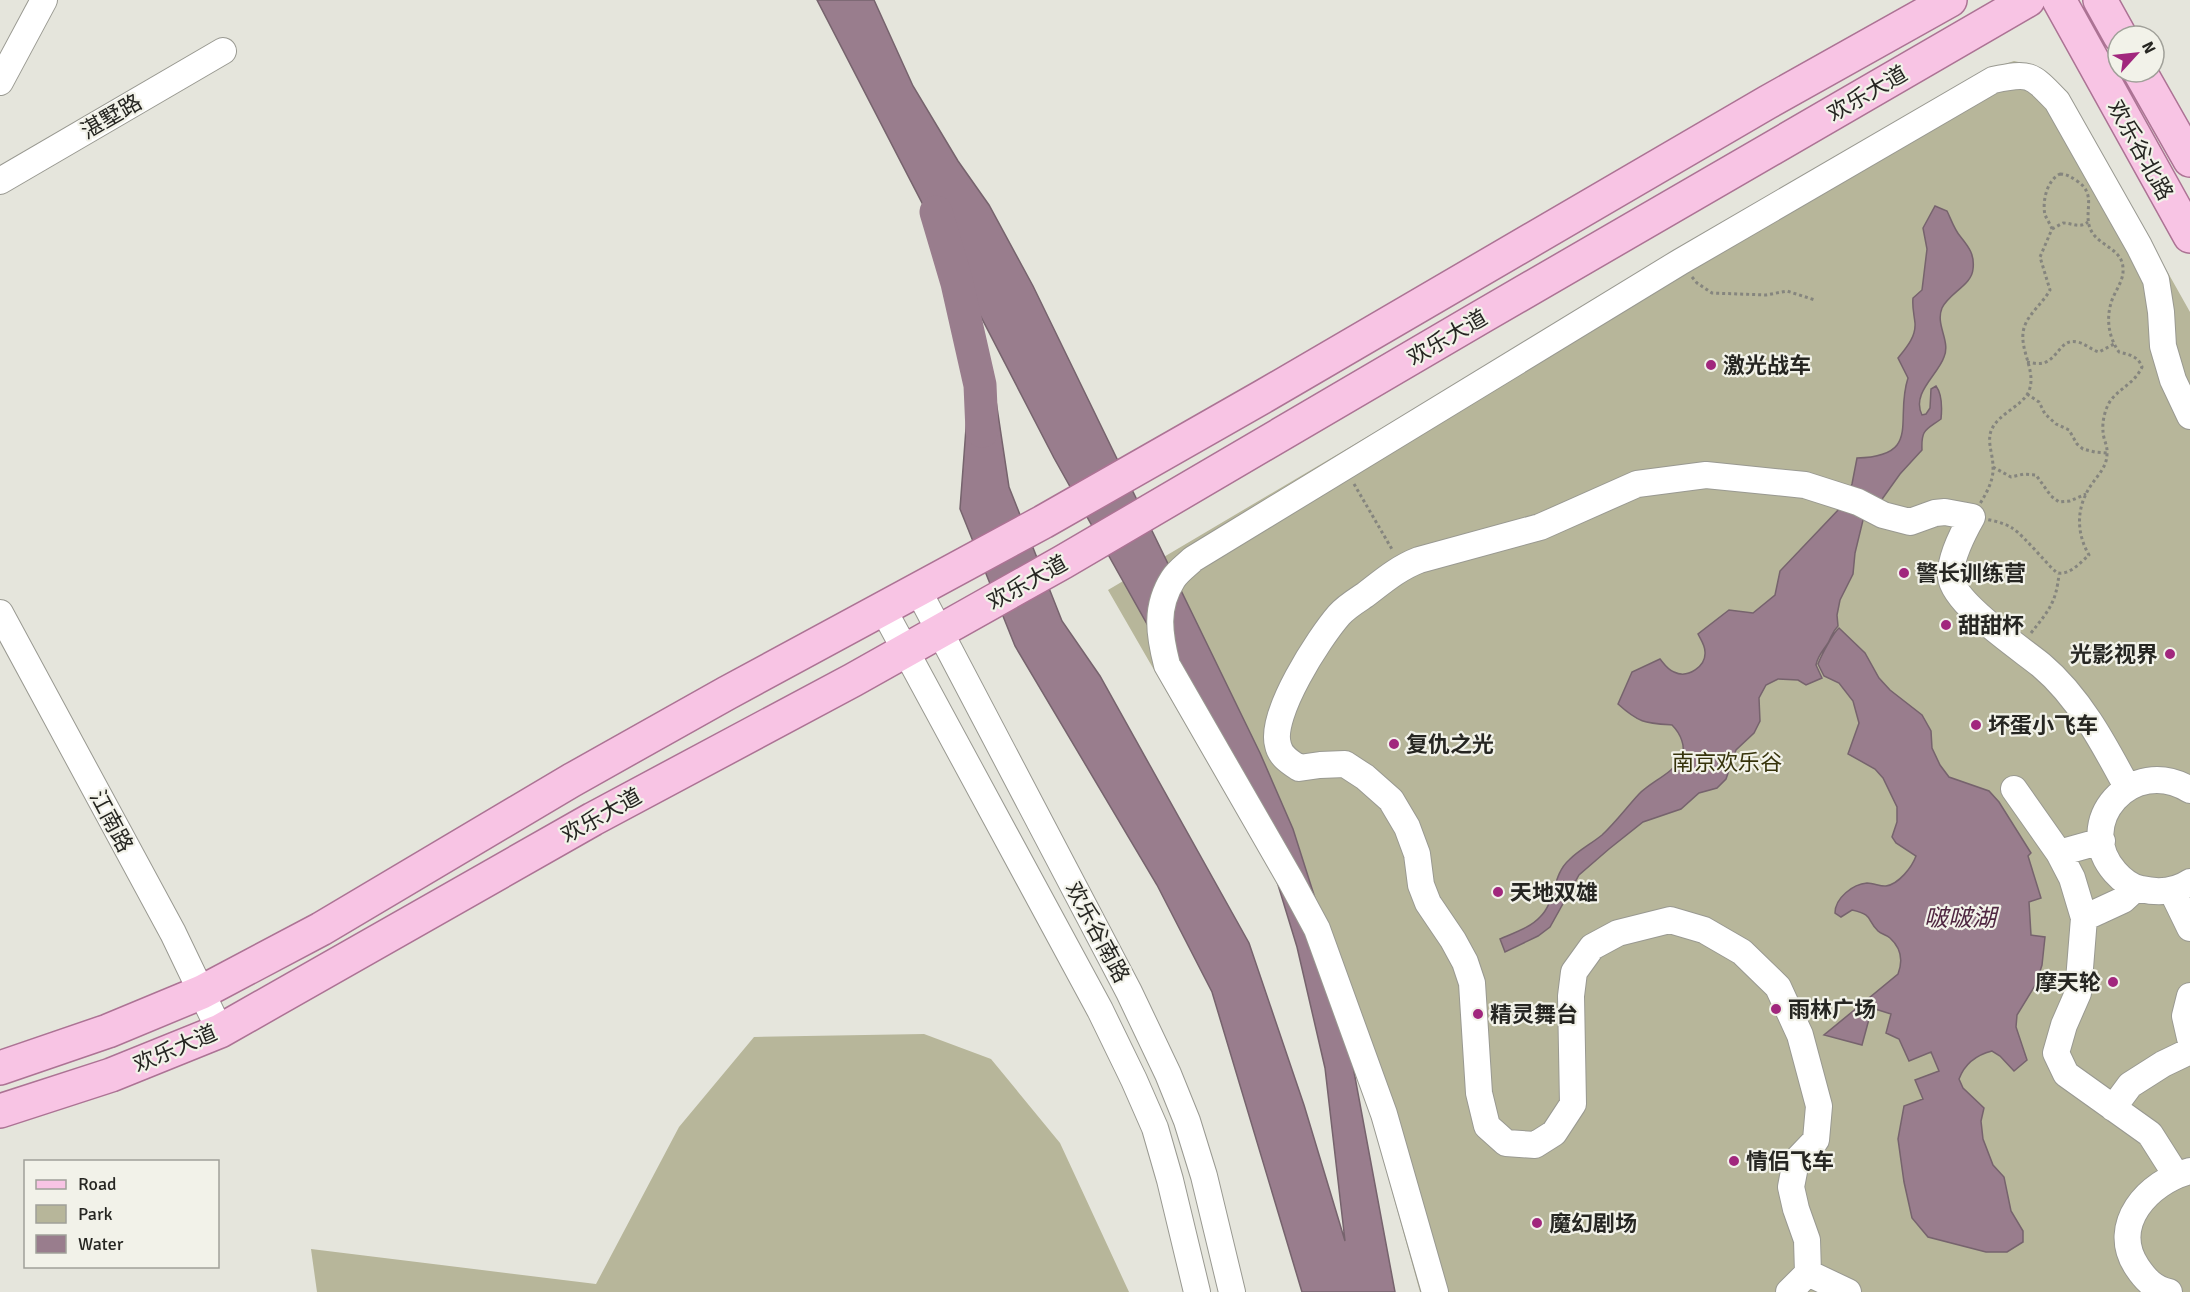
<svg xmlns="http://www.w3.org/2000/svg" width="2190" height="1292" font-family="Signika,'Noto Sans SC',sans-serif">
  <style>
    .green { fill: #b7b69a }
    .water { fill: #997d8d; stroke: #76636d; stroke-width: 1.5 }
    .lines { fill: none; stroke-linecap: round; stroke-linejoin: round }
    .river { stroke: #997d8d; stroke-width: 33 }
    .minor-casing { stroke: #999991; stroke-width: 28 }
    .major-casing { stroke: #ac7394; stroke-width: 36 }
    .path { stroke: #85857e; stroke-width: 3; stroke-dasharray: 3 3; stroke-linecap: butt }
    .minor { stroke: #fff; stroke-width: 26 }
    .major { stroke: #f8c4e4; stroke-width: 33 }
    .poi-dot { fill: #a1277d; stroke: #f2f2e9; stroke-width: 2 }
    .labels { text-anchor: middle; stroke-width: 4.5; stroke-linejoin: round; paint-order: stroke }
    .street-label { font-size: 22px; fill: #262622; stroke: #f2f2e9 }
    .poi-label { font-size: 22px; font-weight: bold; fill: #262622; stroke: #f2f2e9; text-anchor: start }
    .park-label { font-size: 22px; fill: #36330b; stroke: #f2f2e9 }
    .water-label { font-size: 24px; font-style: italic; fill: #4f2640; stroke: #f2f2e9 }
  </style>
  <rect width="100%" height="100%" fill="#e5e5dc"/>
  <path class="green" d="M2014,61C2050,68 2058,83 2077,111L2190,312V1292H1420L1368,1105L1278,885L1108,590L1987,70Z
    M924,1034L991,1059L1060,1143L1129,1292H317L311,1249L596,1284L679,1127L754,1037Z"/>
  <path class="water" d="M817,0H874L913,86L958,161L989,205L1033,286L1260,753L1293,829L1321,917L1344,1018L1395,1292H1302L1212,992L1157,885L1015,646L960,509L969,388L993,381L1009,487L1062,621L1100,676L1249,943L1304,1105L1345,1241L1325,1068L1297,947L1267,849L1208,733L1054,458Z
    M1935,206L1947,211C1951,219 1954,229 1960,236C1968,246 1975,254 1973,269C1972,285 1949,293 1942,308C1935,325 1951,341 1944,357C1938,375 1911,393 1922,415L1926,414L1930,408L1931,389L1936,386C1942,394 1942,409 1941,419C1926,430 1921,429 1922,450L1900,474L1880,502L1863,520L1855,553L1853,574L1840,600L1837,615L1838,626C1832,632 1832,636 1828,643C1823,651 1818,655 1816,665L1822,678L1806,685L1798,680L1778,679L1766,685L1759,698L1760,721L1754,733L1736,750L1726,779L1717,788L1699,793L1681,809L1643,822L1609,849L1579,875L1550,927L1538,936L1505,952L1500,939C1513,933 1530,928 1540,917C1556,902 1552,875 1569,860C1579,850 1591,844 1602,835C1616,822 1626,808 1639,794C1652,781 1672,774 1681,758C1687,747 1680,733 1672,725C1645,723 1639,723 1618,704L1632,672L1660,659C1664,664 1668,670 1674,672C1688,679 1706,666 1705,652C1705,645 1701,640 1698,634L1729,610L1753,613L1775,595L1780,571L1840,508L1852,484L1857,458C1923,456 1894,420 1908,378L1898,358C1906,348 1916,337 1915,323C1914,314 1912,307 1913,298L1922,290L1927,249L1923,228Z
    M1839,628L1865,653L1879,678L1890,690L1922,715L1931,731L1932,748L1940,765L1949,777L1989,791L1999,802L2031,853L2028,856L2041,898L2029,902L2031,935L2045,937L2042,965L2036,984L2017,1015L2016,1027L2027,1060L2014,1071L2000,1056L1992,1051C1976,1055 1965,1063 1959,1079L1963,1088L1984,1108L1981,1121L1983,1139L1993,1165L2004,1177L2011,1211L2023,1231V1242L2007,1252H1986L1928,1237L1912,1218L1904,1182L1898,1139L1904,1106L1923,1099L1915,1080L1939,1071L1931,1052L1909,1061L1899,1039L1886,1033L1891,1014L1872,1008L1862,1045L1824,1035L1898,974C1903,961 1901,948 1890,938C1887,935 1881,934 1878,931C1866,919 1874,915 1852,910L1841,917L1835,913C1835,898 1853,884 1867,883C1874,883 1881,887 1886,886C1899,884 1912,867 1916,856L1896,843L1892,837L1897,822V807L1883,778L1875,769L1848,754L1859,723L1853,701L1839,683L1824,676L1818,664C1821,656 1833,633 1839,628Z"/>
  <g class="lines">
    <path class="river" d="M936,212L957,283L980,385L982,431"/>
    <g class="minor-casing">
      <path id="minor" d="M0,82L44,0
        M0,181L223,51
        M918,590L1129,992L1168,1074L1187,1121L1204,1176L1232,1292
        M883,609L1100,1010L1134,1080L1155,1128L1170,1180L1197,1292
        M0,613L173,933L220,1031
        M2014,789L2059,853L2072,878L2084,918L2078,993L2064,1025L2056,1053L2066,1074L2150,1134L2176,1175
        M2190,790C2132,754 2072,823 2115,872C2122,880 2131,887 2141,889C2158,893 2175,892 2190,882
        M2059,853L2102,841
        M2172,891L2190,928
        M2084,918L2123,900L2136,888
        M2190,996L2185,1016L2190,1038
        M2113,1108L2130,1085L2163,1064L2190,1051
        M1808,1273L1848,1292
        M1435,1292L1384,1114L1317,929L1290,879L1167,665C1159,634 1155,607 1173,579C1178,571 1187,565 1193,559L1680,262L1993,80C2030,72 2031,74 2057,101L2139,246L2156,280L2161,312L2163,346L2173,380L2190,416
        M1789,1292L1808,1273L1807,1240L1796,1209L1791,1187L1796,1161L1816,1140L1819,1106L1800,1035L1778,987L1742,952L1704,930L1670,920L1618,933L1592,947L1574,972L1571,996L1573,1104L1554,1133L1535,1145L1506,1143L1487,1126L1479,1093L1472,983L1465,962L1453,940L1428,903L1421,885L1417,854L1407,827L1391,800L1365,777L1345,764L1320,765L1299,768C1290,762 1280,756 1278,745C1269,715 1319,638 1339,615C1346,607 1356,601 1365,595C1382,582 1398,568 1419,560L1540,527L1637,484L1706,475L1805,485L1858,502L1883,515L1910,522L1935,513L1945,512L1972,517C1964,531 1949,560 1951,577C1953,603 2020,648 2041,665C2079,697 2104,744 2127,787
        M2169,1292C2154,1289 2145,1279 2137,1267C2109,1225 2148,1182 2190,1171"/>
    </g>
    <g class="major-casing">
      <path id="major" d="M2059,0L2190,236
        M2100,0L2120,36
        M2140,72L2190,160
        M0,1068L108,1031L202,992L321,929L572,780L727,693L1043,522L1264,396L1768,102L1950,0
        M0,1111L111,1075L220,1031L593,819L853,680L1063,562L1481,317L2028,0"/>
    </g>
    <path class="path" d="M2060,174C2067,174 2071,177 2077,181C2100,196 2079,216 2094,235C2104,247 2123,251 2123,269C2124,281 2114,292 2111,303C2106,320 2109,338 2119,352C2130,355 2138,356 2142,367C2134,384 2121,387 2111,400C2105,408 2102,422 2103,431C2103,439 2108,446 2107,454C2107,470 2092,480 2086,494C2076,514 2078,536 2089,555C2081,562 2070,575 2058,573C2053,572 2024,535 2012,528C2001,521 1985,519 1972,517C1981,501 1994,485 1993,467C1993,454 1987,443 1991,431C1998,413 2022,407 2029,391C2037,370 2018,349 2024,328C2028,314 2043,303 2050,290L2040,257L2052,229C2050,224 2047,219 2045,215C2042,201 2047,180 2060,174Z
      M2052,229L2063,223C2073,223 2079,229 2088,222
      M1692,277L1697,283L1712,293L1766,295L1787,291L1815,300
      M2027,362C2033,363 2040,365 2046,362C2058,357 2062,338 2077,342C2085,343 2091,350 2099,352L2114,344
      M2027,394L2039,402L2045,414L2056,424L2069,430L2077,444L2083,449L2095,452L2108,453
      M1993,467L2011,477L2024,474L2036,475L2051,496L2059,502L2070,501L2086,494
      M1354,484L1393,551
      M2031,633C2049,610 2056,603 2059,574"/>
    <use href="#minor" class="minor"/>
    <use href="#major" class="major"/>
  </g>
  <g class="poi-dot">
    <circle cx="1711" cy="365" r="6"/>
    <circle cx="1904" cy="573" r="6"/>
    <circle cx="1946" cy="625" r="6"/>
    <circle cx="2170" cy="654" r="6"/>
    <circle cx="1976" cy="725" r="6"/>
    <circle cx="1394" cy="744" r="6"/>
    <circle cx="1498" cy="892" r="6"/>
    <circle cx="2113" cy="982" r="6"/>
    <circle cx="1776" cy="1009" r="6"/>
    <circle cx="1478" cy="1014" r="6"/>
    <circle cx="1734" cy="1161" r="6"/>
    <circle cx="1537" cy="1223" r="6"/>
  </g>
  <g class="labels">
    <g class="street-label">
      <text transform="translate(1867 93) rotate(-30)" y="8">欢乐大道</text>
      <text transform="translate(111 116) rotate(-30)" y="8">湛墅路</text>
      <text transform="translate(2141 150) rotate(61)" y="8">欢乐谷北路</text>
      <text transform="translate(1447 337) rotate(-30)" y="8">欢乐大道</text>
      <text transform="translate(1027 582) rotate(-29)" y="8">欢乐大道</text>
      <text transform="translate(601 815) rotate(-29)" y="8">欢乐大道</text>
      <text transform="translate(112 821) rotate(62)" y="8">江南路</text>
      <text transform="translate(1098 932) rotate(62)" y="8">欢乐谷南路</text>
      <text transform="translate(175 1048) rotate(-23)" y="8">欢乐大道</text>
    </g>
    <g class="poi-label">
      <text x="1723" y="373">激光战车</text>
      <text x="1916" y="581">警长训练营</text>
      <text x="1958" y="633">甜甜杯</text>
      <text x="2158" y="662" text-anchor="end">光影视界</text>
      <text x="1988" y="733">坏蛋小飞车</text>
      <text x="1406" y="752">复仇之光</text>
      <text x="1510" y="900">天地双雄</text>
      <text x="2101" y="990" text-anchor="end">摩天轮</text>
      <text x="1788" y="1017">雨林广场</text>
      <text x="1490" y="1022">精灵舞台</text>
      <text x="1746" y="1169">情侣飞车</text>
      <text x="1549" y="1231">魔幻剧场</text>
    </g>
    <g class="park-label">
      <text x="1727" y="770">南京欢乐谷</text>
    </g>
    <g class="water-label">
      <text x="1960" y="926">啵啵湖</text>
    </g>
  </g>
  <rect x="24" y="1160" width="195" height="108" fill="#f2f2e9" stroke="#a0a099" stroke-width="1.5"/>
  <rect x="36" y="1180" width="30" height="9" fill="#f8c4e4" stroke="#a0a099" stroke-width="1.5"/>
  <text x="78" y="1190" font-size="18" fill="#262622">Road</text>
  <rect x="36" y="1205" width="30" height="18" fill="#b7b69a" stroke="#a0a099" stroke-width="1.5"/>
  <text x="78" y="1220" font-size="18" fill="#262622">Park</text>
  <rect x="36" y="1235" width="30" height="18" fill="#997d8d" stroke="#a0a099" stroke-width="1.5"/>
  <text x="78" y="1250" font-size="18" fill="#262622">Water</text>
  <g transform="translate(2136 54) rotate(63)"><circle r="28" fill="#f2f2e9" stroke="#a0a099" stroke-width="1.5"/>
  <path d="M0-4.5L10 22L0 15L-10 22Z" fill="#a1277d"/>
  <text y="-9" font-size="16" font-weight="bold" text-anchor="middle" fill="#262622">N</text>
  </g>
</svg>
